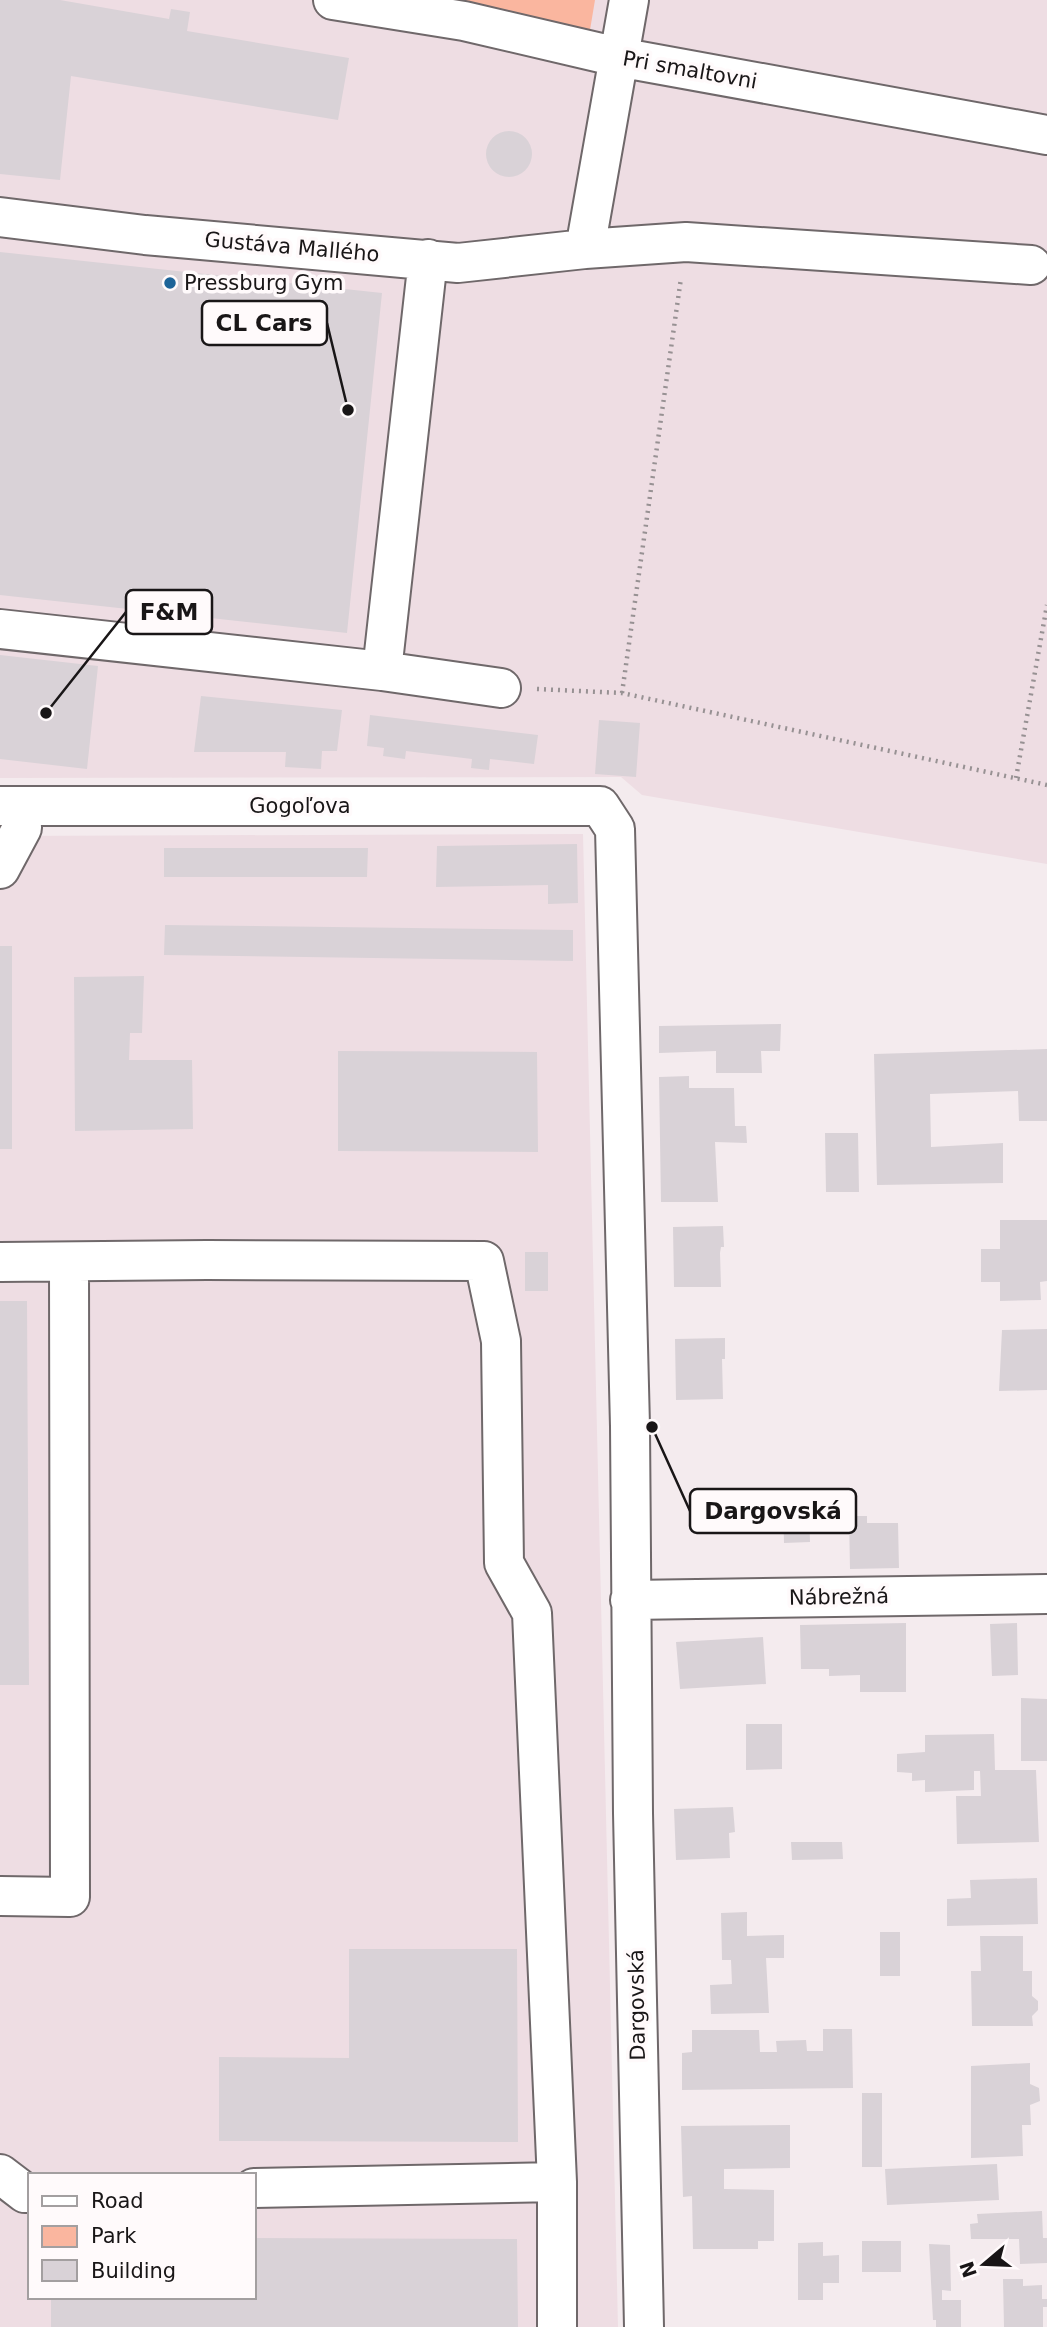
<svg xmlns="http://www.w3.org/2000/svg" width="1047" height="2327" font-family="'DejaVu Sans',sans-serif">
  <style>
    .built { fill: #eedde3; fill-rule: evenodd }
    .green { fill: #fab69f }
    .building { fill: #d9d2d7 }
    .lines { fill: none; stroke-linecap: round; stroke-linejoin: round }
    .minor-casing { stroke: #6f686a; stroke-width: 42 }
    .path { stroke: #979193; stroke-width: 4.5; stroke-dasharray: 2 5; stroke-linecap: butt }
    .minor { stroke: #fff; stroke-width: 38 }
    .poi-dot { fill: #1d6498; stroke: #fffafb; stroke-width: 2.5 }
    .labels { text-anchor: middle; stroke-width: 7; stroke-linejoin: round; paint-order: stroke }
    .street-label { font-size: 21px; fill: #191617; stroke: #fffafb }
    .poi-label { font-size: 21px; fill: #191617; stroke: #fffafb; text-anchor: start }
    .leader { fill: none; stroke: #191617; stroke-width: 2.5 }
    .callout-dot { fill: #191617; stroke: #fffafb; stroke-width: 2.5 }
    .callout { fill: #fffafb; stroke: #191617; stroke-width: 2.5 }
    .callout-label { font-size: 23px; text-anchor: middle; font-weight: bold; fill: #191617 }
  </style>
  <rect width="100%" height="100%" fill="#f4ebee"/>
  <path class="built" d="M0,0H1047V864L642,795L621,777L0,778Z
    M583,834L618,2327H0V836ZM30,2175H254V2297H30Z"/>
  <path class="green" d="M311,0H595L587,48Z"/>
  <path class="building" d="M0,0H60L169,19L171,9L190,12L187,31L349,58L338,120L71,76L60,180L0,174Z
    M486 154a23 23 0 1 1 46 0a23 23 0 1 1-46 0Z
    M0,252L382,293L347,633L0,595Z
    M0,655L98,666L87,769L0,759Z
    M201,696L342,710L337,751H322L321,769L285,767L286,752H194Z
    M370,715L538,735L534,764L490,759L489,770L471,768L472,759L406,751L405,759L383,756L384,748L367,746Z
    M599,720L640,723L636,777L595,774Z
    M577,844L578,903L548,904V885L436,887L437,846Z
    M164,848H368L367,877H164Z
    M165,925L573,930V961L164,955Z
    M0,946H12V1149H0Z
    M144,976L142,1033H130L129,1060H192L193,1129L75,1131L74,977Z
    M781,1024L780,1051H761L762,1073H716V1051L659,1053V1026Z
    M1047,1049V1121H1019L1018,1091L930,1094L931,1147L1003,1143V1183L877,1185L874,1054Z
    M338,1051L537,1052L538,1152L338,1151Z
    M689,1076V1088H734L735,1126H746L747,1143L715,1142L718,1202H661L659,1077Z
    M825,1133H858L859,1192H826Z
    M1000,1220H1047V1281L1040,1282L1041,1300L1000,1301V1282H981V1249H1000Z
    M723,1226L724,1247H721L720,1253L721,1287H674L673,1227Z
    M525,1252H548V1291H525Z
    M0,1301H27L29,1685H0Z
    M1047,1329V1390L999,1391L1002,1330Z
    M725,1338V1359H722L723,1399L676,1400L675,1339Z
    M809,1502L810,1542L784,1543L783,1503Z
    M849,1516H867V1523H898L899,1568L850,1569Z
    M906,1623V1692H860V1675L829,1676V1669H801L800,1625Z
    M1017,1623L1018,1675L992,1676L990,1624Z
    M763,1637L766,1684L680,1689L676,1642Z
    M1021,1698L1047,1699V1761H1021Z
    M746,1724H782V1769L746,1770Z
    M994,1734L995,1770H1036L1039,1842L957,1844L956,1796H981L980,1771H974V1790L925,1792V1780L912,1781V1773L897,1772V1754L925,1752V1735Z
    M733,1807L735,1832L729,1833L730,1858L676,1860L674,1809Z
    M791,1842H842L843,1859L792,1860Z
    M1037,1878L1038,1924L947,1926V1899L971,1898L970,1880Z
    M747,1912V1936L784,1935V1958H766L769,2013L711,2014L710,1985L732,1984L731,1960H722L721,1913Z
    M880,1932H900V1976H880Z
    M980,1936H1023V1971H1032V1996L1038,2001V2010L1032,2016L1033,2026H972L971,1971H981Z
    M349,1949H517L518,2142L219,2141V2057L349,2058Z
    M823,2029H852L853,2088L682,2090V2053L692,2052V2030H759L760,2052H777L776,2041L806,2040L807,2051H823Z
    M1030,2063V2084L1039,2088L1040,2101L1030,2105L1031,2125H1022L1023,2156L971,2158V2066Z
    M862,2093H882V2167H862Z
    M790,2125V2168L724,2169V2189L774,2190V2241H758V2249H693L692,2196L683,2197L681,2126Z
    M997,2164L999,2200L887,2205L885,2169Z
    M1042,2211L1043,2238H1047V2263L1020,2264L1019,2239H971L970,2224L978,2223L977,2214Z
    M254,2238L517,2239L518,2327H51V2297H254Z
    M862,2241H901V2272H862Z
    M823,2242V2256L839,2255V2283H823V2300H798V2243Z
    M929,2244L950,2245L951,2291L942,2290V2300H961V2327H936V2320H933Z
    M1003,2279H1023V2286L1042,2285V2299H1047V2307H1043V2327H1004Z"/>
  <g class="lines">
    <g class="minor-casing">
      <path id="minor" d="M333,0L464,21L618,57L1047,135
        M629,0L585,249L686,242L1031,265
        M0,217L145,235L458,263L585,249
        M0,629L382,671L501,688
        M382,671L428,259
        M0,806H600L615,829L630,1426L633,1813L644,2327
        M0,869L22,828L21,806
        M0,1262L207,1260L484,1261L501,1341L504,1563L532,1613L557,2182L254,2188
        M630,1600L1047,1594
        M0,1896L70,1897L69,1262
        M0,2174L25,2193H30
        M557,2182V2327"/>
    </g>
    <path class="path" d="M537,689L622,693L1047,785
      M622,693L681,278
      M1016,778L1047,605"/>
    <use href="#minor" class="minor"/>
  </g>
  <circle class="poi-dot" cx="170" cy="283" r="7"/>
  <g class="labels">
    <g class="street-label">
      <text transform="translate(690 70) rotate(10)" y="7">Pri smaltovni</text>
      <text transform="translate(292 247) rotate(5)" y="7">Gustáva Mallého</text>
      <text x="300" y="813">Gogoľova</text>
      <text transform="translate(839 1597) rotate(-1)" y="7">Nábrežná</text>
      <text transform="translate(637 2005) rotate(-91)" y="7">Dargovská</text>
    </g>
    <g class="poi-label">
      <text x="184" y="290">Pressburg Gym</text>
    </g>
  </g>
  <path class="leader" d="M348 410L327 323M46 713L126 612M652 1427L690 1511"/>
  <g class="callout-dot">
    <circle cx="348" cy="410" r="7"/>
    <circle cx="46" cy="713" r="7"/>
    <circle cx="652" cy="1427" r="7"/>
  </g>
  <g class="callout">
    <rect x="202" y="301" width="125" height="44" rx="7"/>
    <rect x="126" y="590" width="86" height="44" rx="7"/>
    <rect x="690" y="1489" width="166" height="44" rx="7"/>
  </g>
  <g class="callout-label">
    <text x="264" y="331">CL Cars</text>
    <text x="169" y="620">F&amp;M</text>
    <text x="773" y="1519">Dargovská</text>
  </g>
  <rect x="28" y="2173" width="228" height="126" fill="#fffafb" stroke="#a39fa0" stroke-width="2"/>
  <rect x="42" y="2196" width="35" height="10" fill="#ffffff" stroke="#a39fa0" stroke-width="2"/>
  <text x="91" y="2208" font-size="21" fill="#191617">Road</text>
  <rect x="42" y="2226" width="35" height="21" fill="#fab69f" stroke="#a39fa0" stroke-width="2"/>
  <text x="91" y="2243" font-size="21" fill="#191617">Park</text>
  <rect x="42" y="2260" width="35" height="21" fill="#d9d2d7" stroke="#a39fa0" stroke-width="2"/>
  <text x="91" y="2278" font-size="21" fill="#191617">Building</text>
  <g transform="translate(984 2264) rotate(251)" stroke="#fffafb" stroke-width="5" paint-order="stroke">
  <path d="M0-5L12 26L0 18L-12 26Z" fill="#191617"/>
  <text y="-10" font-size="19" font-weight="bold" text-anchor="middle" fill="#191617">N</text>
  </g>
</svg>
